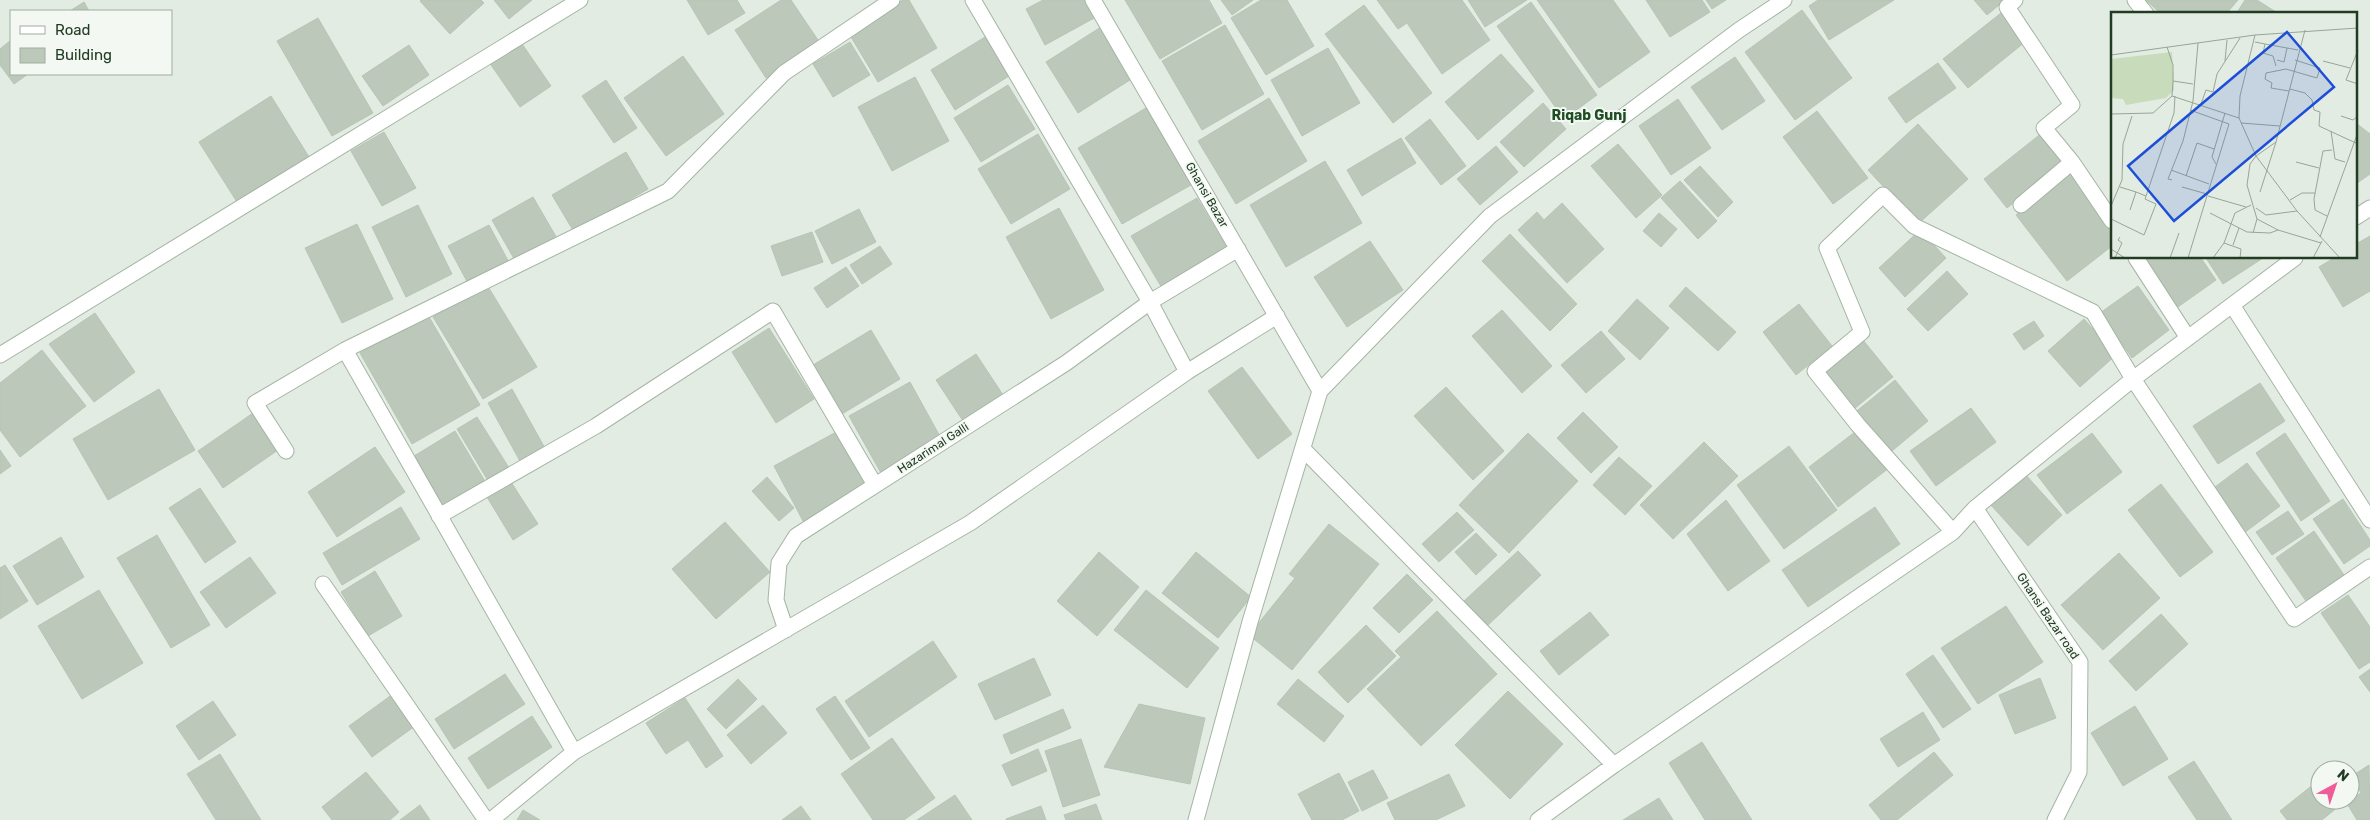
<svg xmlns="http://www.w3.org/2000/svg" width="2370" height="820" font-family="Rubik,sans-serif">
  <style>
    .building { fill: #bcc9ba; stroke: #b6c5b4 }
    .lines { fill: none; stroke-linecap: round; stroke-linejoin: round }
    .minor-casing { stroke: #a5b4a5; stroke-width: 17 }
    .minor { stroke: #fff; stroke-width: 15 }
    .labels { text-anchor: middle; stroke-width: 4; stroke-linejoin: round; paint-order: stroke }
    .street-label { font-size: 12px; fill: #223c24; stroke: #f3f8f2 }
    .neighbourhood-label { font-size: 14px; font-weight: bold; fill: #1f4e24; stroke: #f3f8f2 }
    .inset-road { fill: none; stroke: #96a696; stroke-width: 1 }
    .view { fill: #1d4ed8; fill-opacity: 0.15; stroke: #1d4ed8; stroke-width: 2.5 }
    .inset-edge { fill: none; stroke: #223c24; stroke-width: 2.5 }
  </style>
  <rect width="100%" height="100%" fill="#e3ece2"/>
  <path class="building" d="M421,0H481L484,3L450,34L420,1Z
    M494,0H532L509,19Z
    M687,0H737L745,13L708,35Z
    M781,0H791L820,43L766,78L735,30Z
    M903,0H909L937,48L878,82L848,32Z
    M1043,0H1086L1096,17L1045,45L1026,9Z
    M1125,0H1209L1222,23L1160,59Z
    M1221,0H1253L1232,15Z
    M1261,0H1287L1314,46L1266,75L1231,18Z
    M1377,0H1462L1490,40L1442,74L1407,23L1398,29Z
    M1468,0H1527L1485,27Z
    M1537,0H1613L1650,52L1599,88Z
    M1646,0H1702L1710,12L1670,37Z
    M1706,0H1726L1712,9Z
    M1818,0H1894L1829,40L1809,6Z
    M1974,0H2005L1987,15Z
    M2146,0H2238L2226,14H2161Z
    M2245,0H2257L2279,14H2236Z
    M84,2L89,11H70Z
    M1531,2L1597,95L1564,119L1497,26Z
    M1364,5L1432,93L1393,123L1325,34Z
    M1802,10L1852,78L1795,120L1745,52Z
    M2001,13L2025,42L1968,88L1943,59Z
    M318,18L373,113L332,136L277,41Z
    M1225,25L1264,94L1202,130L1162,61Z
    M1101,27L1133,78L1078,113L1046,62Z
    M985,37L1009,76L955,110L931,70Z
    M11,40V74H28L14,84L0,65V49Z
    M520,41L551,86L520,107L489,62Z
    M850,42L870,75L833,97L813,64Z
    M409,45L429,75L383,106L362,76Z
    M1328,48L1360,103L1302,136L1271,80Z
    M1501,54L1534,91L1478,140L1445,102Z
    M683,56L724,114L666,156L624,98Z
    M1735,57L1765,101L1722,130L1691,87Z
    M1938,63L1956,88L1906,123L1888,98Z
    M915,77L949,141L892,171L858,107Z
    M606,80L637,128L614,143L582,96Z
    M1008,85L1035,129L981,162L954,118Z
    M271,96L309,157L237,202L199,142Z
    M1269,98L1307,161L1236,204L1198,141Z
    M1678,99L1711,148L1671,175L1639,126Z
    M1543,103L1566,129L1524,167L1500,142Z
    M1146,108L1191,185L1122,224L1078,148Z
    M1817,111L1868,178L1833,204L1783,137Z
    M1430,119L1466,166L1441,185L1405,138Z
    M2356,123L2370,134V174L2356,184Z
    M1918,124L1968,179L1918,224L1868,170Z
    M384,132L416,188L382,206L351,151Z
    M2043,132L2066,161L2007,208L1984,179Z
    M1038,134L1070,189L1011,224L978,169Z
    M1401,138L1416,163L1362,196L1347,170Z
    M1618,144L1662,195L1636,218L1591,166Z
    M1496,146L1518,172L1480,205L1457,179Z
    M626,152L648,189L574,232L552,195Z
    M1325,161L1362,223L1286,267L1250,205Z
    M1700,166L1733,202L1718,217L1684,180Z
    M2070,173L2112,227V246L2067,281L2016,215Z
    M1680,181L1717,221L1698,239L1661,198Z
    M533,197L558,240L517,264L492,220Z
    M1197,198L1228,250L1162,288L1131,236Z
    M1562,203L1604,249L1567,283L1518,230L1537,212L1544,220Z
    M418,205L452,274L406,297L372,227Z
    M1059,208L1104,290L1051,319L1006,237Z
    M859,209L876,242L832,264L815,231Z
    M1659,213L1677,229L1661,247L1643,231Z
    M357,224L393,299L342,323L305,248Z
    M489,225L511,266L470,287L448,246Z
    M1920,230L1946,258L1905,297L1879,268Z
    M812,232L823,262L782,276L771,246Z
    M1510,234L1577,304L1550,331L1482,261Z
    M2370,236V291L2343,307L2319,267L2334,258H2356V244Z
    M1370,241L1403,290L1347,327L1314,277Z
    M880,246L892,264L862,284L850,265Z
    M2140,258H2201L2216,280L2175,309Z
    M2206,258H2263L2223,284Z
    M846,267L859,286L827,308L814,288Z
    M1947,271L1968,294L1928,331L1907,309Z
    M487,285L537,367L483,399L433,317Z
    M2138,286L2169,330L2132,358L2100,313Z
    M1686,287L1736,332L1718,351L1669,306Z
    M1637,299L1669,328L1640,360L1608,331Z
    M1799,304L1832,346L1796,375L1763,332Z
    M1502,310L1552,366L1522,393L1472,336Z
    M95,313L135,372L94,402L49,344Z
    M428,315L480,405L412,444L360,353Z
    M2084,319L2116,355L2080,387L2048,351Z
    M2034,321L2044,336L2024,350L2013,334Z
    M769,328L814,399L776,423L732,352Z
    M871,330L900,379L837,417L808,368Z
    M1601,331L1625,359L1586,393L1561,365Z
    M1863,340L1893,377L1854,409L1823,373Z
    M42,350L86,406L20,457L0,430V383Z
    M976,354L1005,398L965,424L936,380Z
    M1242,367L1292,434L1258,459L1208,391Z
    M1895,380L1928,421L1887,455L1853,414Z
    M910,382L942,440L881,473L849,416Z
    M2260,383L2285,421L2218,464L2193,426Z
    M1446,387L1504,451L1473,480L1414,416Z
    M159,389L195,450L108,500L73,439Z
    M512,389L546,450L521,463L488,403Z
    M1971,408L1996,442L1936,486L1910,451Z
    M256,411L281,448L223,488L198,451Z
    M1583,412L1618,447L1591,473L1557,438Z
    M477,417L511,471L490,484L457,429Z
    M1859,429L1889,468L1838,507L1809,467Z
    M455,431L486,483L445,508L414,456Z
    M838,431L868,487L803,521L774,466Z
    M1528,433L1578,481L1509,553L1459,505Z
    M2092,433L2122,472L2067,514L2037,475Z
    M2285,433L2330,501L2301,521L2256,453Z
    M1704,442L1738,476L1673,539L1640,505Z
    M1789,446L1837,510L1784,549L1737,485Z
    M375,447L405,492L337,537L308,492Z
    M0,450L11,466L0,474Z
    M1619,457L1652,486L1625,515L1593,485Z
    M2247,463L2280,506L2244,533L2211,490Z
    M2024,473L2062,515L2028,546L1990,504Z
    M767,477L794,508L779,521L752,491Z
    M511,482L538,524L513,540L487,497Z
    M2161,484L2213,552L2180,577L2128,510Z
    M200,488L236,542L205,563L169,508Z
    M2343,499L2370,540V546L2344,564L2313,519Z
    M1726,500L1770,561L1728,591L1687,534Z
    M401,507L420,539L342,585L323,553Z
    M1875,507L1900,544L1808,607L1782,570Z
    M2288,511L2304,534L2272,555L2256,532Z
    M1457,512L1474,530L1439,562L1422,544Z
    M725,522L770,572L716,619L672,569Z
    M1329,524L1379,564L1292,670L1249,635L1295,578L1289,574Z
    M2314,531L2344,575L2306,601L2276,558Z
    M1476,533L1497,555L1476,575L1455,552Z
    M157,535L210,625L171,648L117,558Z
    M61,537L84,577L37,605L13,566Z
    M1518,551L1541,575L1487,626L1463,602Z
    M1099,552L1139,587L1097,636L1057,601Z
    M1196,552L1251,597L1218,638L1162,593Z
    M2119,553L2160,598L2103,650L2061,605Z
    M250,557L276,593L226,628L200,592Z
    M5,565L28,601L0,619V568Z
    M375,571L402,616L368,636L341,592Z
    M1407,574L1433,600L1399,633L1373,608Z
    M99,590L143,663L82,699L38,626Z
    M1146,590L1219,648L1187,688L1114,630Z
    M2348,595L2370,627V662L2359,669L2321,613Z
    M2006,606L2043,662L1978,704L1941,648Z
    M1437,611L1497,674L1421,746L1367,689L1401,657L1395,651Z
    M1590,612L1609,635L1559,675L1540,651Z
    M2161,614L2188,644L2136,691L2109,661Z
    M1366,625L1396,656L1348,703L1318,672Z
    M933,641L957,677L869,737L845,701Z
    M1933,655L1971,709L1943,728L1906,674Z
    M1034,658L1051,695L995,720L978,684Z
    M2370,669V692L2359,677Z
    M505,674L525,704L454,749L435,719Z
    M2040,678L2056,718L2015,734L1999,695Z
    M738,679L757,699L726,729L707,709Z
    M1298,679L1344,716L1324,742L1277,704Z
    M1508,691L1563,744L1510,799L1455,745Z
    M393,694L415,726L372,757L349,726Z
    M835,696L870,748L851,760L816,709Z
    M685,698L723,756L706,768L688,740L666,754L646,723Z
    M213,701L236,735L199,760L176,726Z
    M1139,704L1205,718L1190,784L1104,767Z
    M763,705L787,733L751,764L727,735Z
    M2135,706L2168,759L2123,786L2091,733Z
    M1063,709L1071,728L1011,754L1003,735Z
    M1923,712L1940,740L1898,767L1880,739Z
    M532,716L552,747L488,789L468,758Z
    M892,738L935,798L904,820H873L841,774Z
    M1081,739L1100,795L1063,807L1045,751Z
    M1702,742L1752,820H1705L1669,763Z
    M1038,749L1047,771L1012,786L1002,765Z
    M1934,752L1953,775L1897,820H1881L1869,805Z
    M220,754L261,820H216L187,774Z
    M2194,761L2232,820H2197L2168,777Z
    M2369,765L2370,820H2357L2346,802L2361,793L2352,776Z
    M1373,770L1388,798L1362,811L1348,782Z
    M366,772L399,812L390,820H332L322,807Z
    M1339,773L1359,811L1342,820H1312L1298,794Z
    M1449,774L1465,806L1436,820H1395L1387,803Z
    M2319,780L2320,800H2334L2339,806L2322,820H2287L2280,811Z
    M955,795L972,820H917Z
    M1659,798L1673,820H1623Z
    M1096,804L1102,820H1066L1064,815Z
    M420,805L430,820H400Z
    M801,806L811,820H782Z
    M1041,806L1046,820H1006V819Z
    M523,810L540,820H517Z"/>
  <g class="lines">
    <g class="minor-casing">
      <path id="minor" d="M1093,0L1320,391
        M2015,0L2007,7L2072,105L2044,128L2072,162L2021,205
        M2135,0L2146,14
        M2072,162L2112,221
        M2356,217L2370,208
        M2136,258L2188,338
        M2232,305L2370,520
        M345,350L574,752
        M0,355L580,0
        M1187,372L1277,316
        M1303,449L1614,765
        M286,451L255,403L345,350L668,191L784,73L892,0
        M1975,508L2080,662L2079,772L2055,820
        M439,516L596,426L773,311L875,485
        M1953,532L1858,425L1815,371L1862,332L1827,248L1883,195L1914,226L2093,312L2133,379L2294,619L2370,567
        M323,584L486,820
        M786,630L776,600L779,563L796,536L1066,363L1150,302L1238,249
        M491,820L574,752L970,523L1187,372L1150,302L973,0
        M1196,820L1250,622L1320,391L1490,216L1739,30L1784,0
        M1538,820L1614,765L1953,532L1975,508L2133,379L2295,258"/>
    </g>
    <use href="#minor" class="minor"/>
  </g>
  <g class="labels">
    <g class="street-label">
      <text transform="translate(1207 195) rotate(60)" y="4">Ghansi Bazar</text>
      <text transform="translate(933 448) rotate(-33)" y="4">Hazarimal Galli</text>
      <text transform="translate(2048 616) rotate(56)" y="4">Ghansi Bazar road</text>
    </g>
    <g class="neighbourhood-label">
      <text x="1589" y="120">Riqab Gunj</text>
    </g>
  </g>
  <g transform="translate(2111 12)">
    <rect width="246" height="246" fill="#e3ece2"/>
    <path d="M61,40L63,78L55,86L15,93L12,87L0,86V47Z" fill="#c8dcbb"/>
    <path class="inset-road" d="M144,23L129,84L128,106L145,144L186,199L229,246M144,30L154,32L152,41L162,44L165,54M154,32L187,38M56,35L62,53V69M247,38L235,68L247,72M0,43L144,23L247,16M166,48L173,50L176,36M114,49L116,28M212,49L239,56M179,77L194,81L201,88L203,98L209,100L208,114L247,132M178,79L160,76L161,71L154,67L155,61L175,57L206,66L209,56L184,48M61,84L128,106M61,84L62,69L82,72M90,92L95,78L102,80L106,62L129,26M0,102L42,101L61,84M230,104L242,108L247,104M130,111L169,114M220,119L224,147L234,150M185,150L208,156M105,152L101,145L114,101M60,158L98,172M75,164L86,131L103,137M61,168L57,167L72,129L82,89L87,31M9,175L25,180M71,175L96,182M149,180L165,130M97,184L135,195M179,188L191,181H204M0,194L11,168L12,132L21,104M145,196L155,203L186,199M19,198L25,180L35,184M99,201L136,220L159,221L167,218M216,204L204,198L203,187L212,139L221,138M0,207L33,223L45,192L34,187L63,101L64,84M146,207L167,218L210,231M142,221L146,207L136,173L139,152L145,144L165,130L194,18M209,225L247,120M113,231L130,237L129,246M122,233L128,216M0,237L14,246M4,246L11,231L7,228L9,225M59,246L68,221M77,246L118,112L79,98M102,246L113,231L124,201L140,193M202,246L211,229"/>
    <path class="view" d="M176,20L223,75L63,209L17,154Z"/>
    <rect width="246" height="246" class="inset-edge"/>
  </g>
  <rect x="10" y="10" width="162" height="65" fill="#f3f8f2" stroke="#9fada0"/>
  <rect x="20" y="26" width="25" height="8" fill="#ffffff" stroke="#9fada0"/>
  <text x="55" y="35" font-size="15" fill="#223c24">Road</text>
  <rect x="20" y="48" width="25" height="15" fill="#bcc9ba" stroke="#9fada0"/>
  <text x="55" y="60" font-size="15" fill="#223c24">Building</text>
  <g transform="translate(2335 785) rotate(40)"><circle r="24" fill="#f3f8f2" stroke="#9fada0"/>
  <path d="M0-4L9 19L0 12L-9 19Z" fill="#ef5d98"/>
  <text y="-8" font-size="14" font-weight="bold" text-anchor="middle" fill="#223c24">N</text>
  </g>
</svg>
